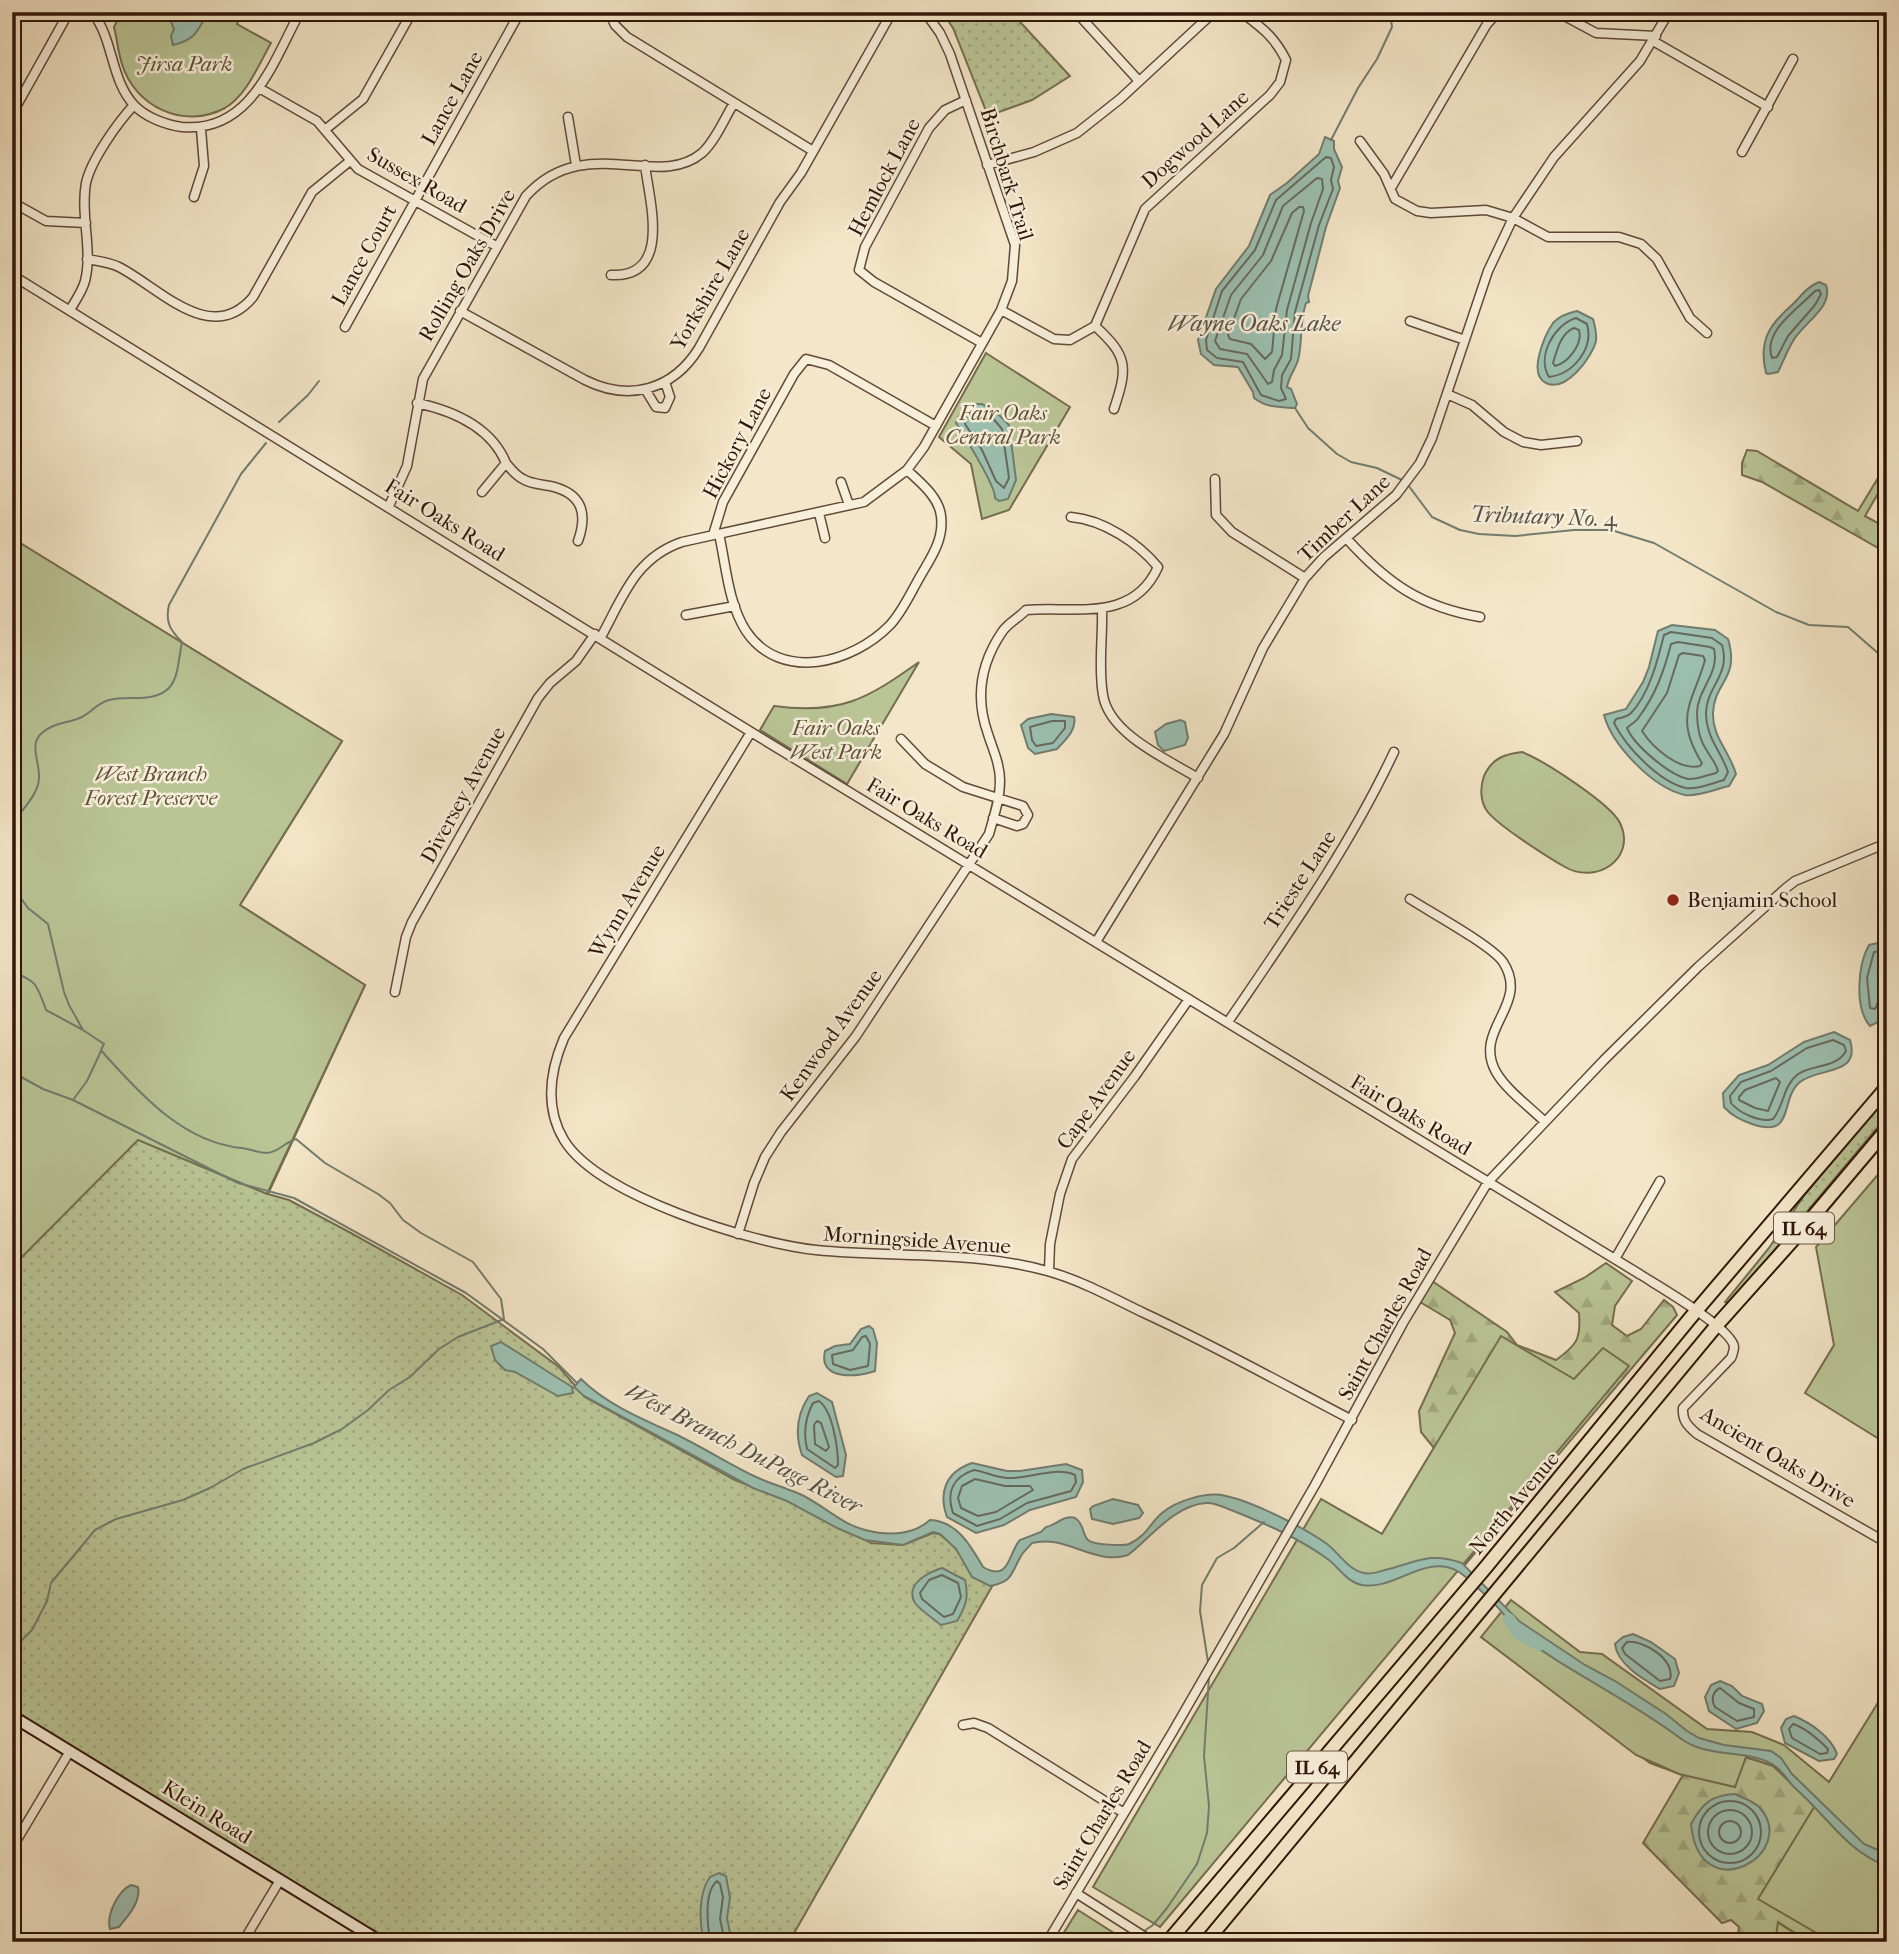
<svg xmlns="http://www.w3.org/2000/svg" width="1899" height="1954" font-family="'IM FELL French Canon',serif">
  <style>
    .grass { fill: url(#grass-dots); stroke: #756d4f; stroke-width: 2 }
    .forest { fill: url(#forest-firs); stroke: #756d4f; stroke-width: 2 }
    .green { fill: #bac596; stroke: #756d4f; stroke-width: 2 }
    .water { fill: #9cc0b2; stroke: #717c6e; stroke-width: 2 }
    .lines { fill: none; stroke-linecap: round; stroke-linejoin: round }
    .shore { stroke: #666a5d; stroke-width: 2 }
    .stream { stroke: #717c6e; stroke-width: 2 }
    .river { stroke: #9cc0b2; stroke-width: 12 }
    .street-casing { stroke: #614938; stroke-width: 11 }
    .secondary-casing { stroke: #301508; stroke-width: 14 }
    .primary-casing { stroke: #301508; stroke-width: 16 }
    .street { stroke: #f8efdb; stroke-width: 8 }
    .secondary { stroke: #f8efdb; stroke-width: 10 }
    .primary { stroke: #f4e6c8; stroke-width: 12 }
    .poi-dot { fill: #8f2418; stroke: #f8efdb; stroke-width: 2.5 }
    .labels { text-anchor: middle; stroke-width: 5; stroke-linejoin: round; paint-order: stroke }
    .shield { fill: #f8efdb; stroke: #6c5647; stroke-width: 2 }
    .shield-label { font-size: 19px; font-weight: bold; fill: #301508 }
    .park-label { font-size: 21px; font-style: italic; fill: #60533a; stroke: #f8efdb }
    .street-label { font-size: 21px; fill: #301508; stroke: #f8efdb }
    .poi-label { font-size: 21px; fill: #301508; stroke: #f8efdb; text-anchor: start }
    .water-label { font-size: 23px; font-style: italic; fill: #565144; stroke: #f8efdb }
  </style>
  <defs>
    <pattern id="grass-dots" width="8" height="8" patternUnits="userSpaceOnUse" patternTransform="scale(1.75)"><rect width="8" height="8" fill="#bac596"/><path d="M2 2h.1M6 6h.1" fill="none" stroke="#a0a880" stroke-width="1.8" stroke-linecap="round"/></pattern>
    <pattern id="forest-firs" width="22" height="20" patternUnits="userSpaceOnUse" patternTransform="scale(1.75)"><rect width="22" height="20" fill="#bac596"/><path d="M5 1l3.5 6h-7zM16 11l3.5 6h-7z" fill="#a0a880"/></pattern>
  </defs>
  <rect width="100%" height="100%" fill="#f4e6c8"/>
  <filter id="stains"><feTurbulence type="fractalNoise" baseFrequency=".00286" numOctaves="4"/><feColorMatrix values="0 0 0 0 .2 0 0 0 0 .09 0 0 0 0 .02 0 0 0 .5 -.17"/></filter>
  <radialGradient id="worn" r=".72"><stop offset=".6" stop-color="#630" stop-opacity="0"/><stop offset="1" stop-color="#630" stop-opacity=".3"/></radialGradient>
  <path class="grass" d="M947,12H1011L1070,76L1032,100L988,116L953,28L945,16Z
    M12,538L342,741L240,905L365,985L268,1194L289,1200L351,1233L462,1295L559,1367L585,1397L735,1480L791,1502L871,1543L903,1545L933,1533L939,1534L951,1543L977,1577L994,1583L789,1942H386L12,1710Z
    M1887,1097V1116L1733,1300L1728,1303L1725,1302L1769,1248L1805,1194Z
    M1777,1922L1809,1942H1775Z"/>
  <path class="forest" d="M1747,450L1757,451L1858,511L1887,463V478L1865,516L1887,528V553L1762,482L1742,475V463Z
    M1606,1263L1632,1281L1615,1306L1612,1325L1627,1336L1641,1329L1664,1300L1673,1307L1677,1315L1464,1566L1461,1563L1413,1560L1321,1499L1382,1534L1434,1448L1421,1432L1419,1411L1455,1333L1450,1320L1420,1302L1432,1281L1507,1332L1517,1345L1556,1360C1577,1345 1581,1339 1579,1313L1555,1292L1584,1278Z
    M1481,1637L1738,1756L1770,1763L1829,1820L1887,1942H1809L1778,1922L1775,1942H1743L1738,1935L1739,1927L1731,1920L1722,1923L1643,1843L1683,1775L1650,1763Z"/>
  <path class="green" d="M122,12H243L237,24L271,43C259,64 247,95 225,108C184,130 135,107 122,64C118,52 117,39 114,27Z
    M986,353L1070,407L1009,510L982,519L971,464L939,437Z
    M12,538L342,741L240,905L365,985L267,1194L138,1140L12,1267Z
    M919,662L847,784L760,730L774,706C840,715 867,699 919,662Z
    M1522,752C1543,760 1611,804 1620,823C1637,859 1596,885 1565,867C1549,858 1497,825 1487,811C1480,801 1480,787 1484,776C1492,758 1505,754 1522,752Z
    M1887,1164V1444L1805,1393L1834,1345L1816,1247Z
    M1501,1336L1574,1379L1603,1348L1629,1366L1160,1927L1093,1887L1321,1499L1382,1534Z
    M1511,1600L1580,1652L1602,1654L1707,1729L1752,1732L1784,1745L1829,1782L1887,1688V1942H1832L1758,1899L1816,1804L1779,1768L1746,1757L1735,1787L1679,1774L1636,1755L1481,1637Z
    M1078,1910L1128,1942H1058Z"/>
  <path class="water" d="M167,12H208C198,31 195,40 173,45L171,36L174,29Z
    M1325,137L1334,141V149L1342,167L1338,181L1340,188L1326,227L1308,296L1309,302L1306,303C1299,323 1303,342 1298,360C1295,370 1289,376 1287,387L1291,389L1297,404L1295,408C1279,407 1267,408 1254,398L1253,392L1238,367L1214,365L1201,354L1198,340L1216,289L1249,246L1270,195L1287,183L1319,154Z
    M1819,282L1826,285C1834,307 1803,323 1793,341C1787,351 1783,362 1778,372L1768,374L1766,373C1758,340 1770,324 1793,304C1802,295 1807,287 1819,282Z
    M1577,311L1593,319C1595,326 1597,333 1596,341C1592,357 1566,393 1546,383C1527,374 1545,335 1553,323C1559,316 1568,313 1577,311Z
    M976,404H982L995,411L1009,425L1016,480L1008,499L999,501L995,498C996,486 964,436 956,423L960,414Z
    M1672,625L1715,630L1728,639C1740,679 1714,682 1713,713C1712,737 1730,752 1736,774L1729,786C1716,789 1698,797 1685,795C1653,788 1612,745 1604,715L1626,709L1643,682L1649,667L1658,631Z
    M1051,714L1074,717C1077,730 1065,740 1057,749L1035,754L1028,748L1021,725L1028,719Z
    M1180,720L1185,722L1188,738L1185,745L1164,751L1158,745L1155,732L1166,724Z
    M1882,942L1887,945V986L1880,1021L1870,1026C1854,1008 1858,964 1869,945Z
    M1834,1032L1850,1040C1861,1076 1819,1067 1800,1082C1779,1099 1796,1139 1752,1124C1741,1120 1732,1116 1724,1107L1723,1093L1739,1075L1768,1065L1804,1042Z
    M869,1326L873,1329L877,1343L875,1371C857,1377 818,1381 825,1351L835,1346L850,1344L861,1329Z
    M501,1342L572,1387L573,1393L558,1396L515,1372L505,1370L495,1360L491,1346Z
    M581,1379C606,1404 642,1419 673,1433C701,1446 727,1463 754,1476C770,1484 788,1488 804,1496C825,1507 842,1524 865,1530C889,1536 912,1536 930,1520C957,1521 971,1546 983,1567C1010,1583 1008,1553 1020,1540L1041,1532L1046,1527C1055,1526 1065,1514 1075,1518C1084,1523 1082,1534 1088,1540C1093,1545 1123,1546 1129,1544C1147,1536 1149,1524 1162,1513C1176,1501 1207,1491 1226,1496C1254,1502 1303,1527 1327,1544C1339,1553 1348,1570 1364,1573C1370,1575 1378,1572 1385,1570C1415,1563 1429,1551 1462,1563L1519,1621L1585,1665L1615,1681L1666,1714L1687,1731L1699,1738L1724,1745L1771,1751L1781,1758L1792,1774L1864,1844L1887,1854V1866C1847,1852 1827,1816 1796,1789C1788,1782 1783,1771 1775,1766C1750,1748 1709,1760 1680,1738C1627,1698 1564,1670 1512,1629C1508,1626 1508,1620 1505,1616C1499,1607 1468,1578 1459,1572C1427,1552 1394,1591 1362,1585C1347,1582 1340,1569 1329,1560C1299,1538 1266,1524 1231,1510C1223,1507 1214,1502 1206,1503C1175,1505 1151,1537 1128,1555C1095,1566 1066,1534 1032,1543C1029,1547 1024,1551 1021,1556C1011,1573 1013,1582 990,1586L972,1577L956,1549L940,1534L933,1532L903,1545L865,1540L837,1528L787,1501L753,1488L584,1396L574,1387Z
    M817,1393L832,1402L846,1455L843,1476L836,1477L802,1455C795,1435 797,1414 809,1396Z
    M972,1463L1007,1471H1020L1066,1464L1082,1470L1083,1482L1076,1497L1030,1510L1004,1525L976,1533L947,1517C938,1492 946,1472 972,1463Z
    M1113,1499L1138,1505L1143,1513L1139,1518L1113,1524L1092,1519L1090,1509L1093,1506Z
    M942,1568L965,1580C969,1597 966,1606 957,1621L941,1625C934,1619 920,1610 915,1603C904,1584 929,1572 942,1568Z
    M1633,1634L1651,1642L1675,1659L1679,1673L1674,1686L1660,1689C1643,1679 1617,1664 1615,1644L1623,1637Z
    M1720,1681L1732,1686L1742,1696L1762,1704L1764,1711L1757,1723L1736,1729L1709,1711L1705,1697L1711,1685Z
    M1794,1716C1811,1723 1831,1737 1837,1754L1834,1759L1819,1761L1785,1743L1781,1728L1786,1719Z
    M1735,1794C1743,1798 1753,1801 1759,1807C1802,1853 1699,1912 1691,1824C1702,1804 1711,1795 1735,1794Z
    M719,1873L726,1876L730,1898L727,1918L732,1942H704C699,1922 698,1894 710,1877Z
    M131,1885L138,1887C141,1902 128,1916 119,1927L110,1929C106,1915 118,1891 131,1885Z"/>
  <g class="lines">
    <path class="shore" d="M1326,157L1331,158L1334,167L1331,180L1333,189L1319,225L1295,312L1291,359L1282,375L1281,388L1286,399L1279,401L1261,395L1243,362L1217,358L1207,350L1206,340L1222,291L1255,250L1276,200Z
      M1317,178L1322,179L1323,189L1311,223L1287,310L1282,355L1274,370L1272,382L1268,384L1247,354L1220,349L1215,341L1231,295L1263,255L1283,206Z
      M1299,207H1303L1304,211L1276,309L1272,352L1265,359L1251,344L1230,339L1228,335L1241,299L1271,261L1292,213Z
      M1815,291L1819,290L1821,294L1815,305L1788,336L1777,357L1772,358C1762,331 1799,308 1815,291Z
      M1576,318L1587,324C1594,349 1573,374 1549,377C1536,356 1555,324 1576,318Z
      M1574,328L1579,330C1583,344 1568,363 1555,366L1553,363C1557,350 1561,333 1574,328Z
      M980,411L991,416L1002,429L1009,478L1004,488L996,481L982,450L965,424L967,417Z
      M1671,632L1712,638L1722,645C1731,674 1707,686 1706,712C1705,736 1721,751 1728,772L1724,780C1713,783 1697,790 1686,788C1659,782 1626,747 1614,723L1616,719C1621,718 1627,717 1631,713C1649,695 1658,659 1664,635Z
      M1678,642L1710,647L1714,649C1720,673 1697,690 1697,713C1697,726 1700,741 1707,751C1711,758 1716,763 1718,771L1716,773C1707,775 1696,780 1688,779C1669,775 1634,745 1627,728C1631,724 1636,722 1639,717C1656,694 1664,671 1671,644Z
      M1683,653L1703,656L1705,660C1693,703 1673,716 1702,763L1700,766C1679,771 1653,748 1642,731L1667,693L1679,655Z
      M1052,721H1065V728L1053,743L1036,746L1032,740L1030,727Z
      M1887,950L1874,952L1867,978L1870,1008L1875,1009L1879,1000L1887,999
      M1833,1040L1844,1045L1846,1051C1836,1069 1811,1064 1797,1075C1783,1086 1784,1106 1773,1119C1761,1123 1739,1113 1731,1103L1730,1096L1741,1082L1771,1071L1807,1048Z
      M1776,1078L1780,1082L1768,1111L1755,1108L1739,1100V1097L1745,1090Z
      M866,1336L870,1344L868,1366L850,1370L833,1364L832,1355L853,1350L862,1337Z
      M819,1401C833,1411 838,1449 838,1465L835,1468L807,1449C803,1432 805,1418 813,1403Z
      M817,1421L821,1423L829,1447L826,1451L815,1444L814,1425Z
      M974,1470C985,1472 996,1477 1007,1478C1029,1479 1055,1466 1075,1475L1076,1482L1071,1491L1027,1503L1000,1519L977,1526L953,1513C946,1492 953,1477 974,1470Z
      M975,1479L1005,1486H1030L1033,1490L996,1512L978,1516L961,1508L958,1498L962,1486Z
      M942,1575L958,1583L961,1597L953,1614L944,1617L922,1599L920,1593L929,1580Z
      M1627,1642C1644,1640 1676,1660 1670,1679L1660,1681L1625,1654L1622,1648Z
      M1720,1688L1739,1703L1754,1709V1717L1737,1721L1715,1707C1711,1700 1712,1692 1720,1688Z
      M1793,1724C1806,1728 1818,1739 1828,1749L1827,1753L1820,1754L1792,1738L1789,1729Z
      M1699 1832a31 31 0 1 1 62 0a31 31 0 1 1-62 0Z
      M1708 1832a22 22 0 1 1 44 0a22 22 0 1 1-44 0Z
      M1719 1832a11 11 0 1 1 22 0a11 11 0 1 1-22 0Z
      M710,1942C708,1926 703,1893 717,1881L720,1884L723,1897L720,1919L725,1942"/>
    <path class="stream" d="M1331,140L1358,88L1377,59L1392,27L1390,12
      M1295,408L1308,428L1337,454L1351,462L1377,468L1404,481
      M279,422L308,395L319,381
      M1408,485L1432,517L1460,530L1479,534L1515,536L1574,530H1611L1654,543L1776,612L1809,625L1848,627L1887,661
      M12,824C20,812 39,794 39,778C40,757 24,740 51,727C61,722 72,722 82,717C92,712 97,703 109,700C119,697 130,698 141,698C180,696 176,672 182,642C170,630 165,622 169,605L241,474L266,443
      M12,886L28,908L48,924L64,992L69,1005L83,1030L104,1044L101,1050L106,1056C142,1096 184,1142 241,1148C250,1149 259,1153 267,1153C279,1152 285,1142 296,1139L325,1163L378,1194L390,1203L403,1220L421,1233L473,1262L501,1299L504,1319L458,1337L439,1349L410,1377L389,1390L368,1410L342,1429L314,1443L243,1469L210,1488L183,1500L116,1519L95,1530L51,1583L47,1601L32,1630L12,1650
      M12,972C38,981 37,986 46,1010L83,1030
      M12,1072L43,1089L73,1100L238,1183L294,1198L466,1293L543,1349L577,1383
      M73,1100L87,1081L101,1051
      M1887,1190L1885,1201L1887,1224
      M1208,1662L1200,1611L1202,1585L1217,1558L1234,1548L1264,1522
      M1144,1931L1153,1925L1167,1908L1197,1864L1207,1833L1209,1806L1204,1756L1209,1677
      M1138,1942L1139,1940"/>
    <path class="river" d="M1509,1619L1518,1633L1539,1645"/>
    <g class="street-casing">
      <path id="street" d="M92,12C114,39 110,79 134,105C145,117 166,125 182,127C251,133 273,62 300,12
        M609,12L615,25L627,37L813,151
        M1076,12L1139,81
        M1557,12L1596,33L1656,36
        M1653,41L1768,107
        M259,88L317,121L358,169L496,246
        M966,100L945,110L929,128L865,247L859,270L874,282L982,343
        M12,114L69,12
        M568,117L576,165
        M326,129L363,99L412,12
        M1360,141L1384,174L1395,199L1417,211L1431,213L1486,210L1513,218L1548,237H1619L1641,244L1657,259L1690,318L1707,333
        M1742,152L1793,59
        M987,165L1034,152L1077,133L1120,99L1214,12
        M1391,188L1487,24L1498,12
        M194,197L204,166L201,129
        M12,202L46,221L86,223
        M87,259C97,261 109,262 119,267C160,288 211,347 253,297L312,192L350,161
        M12,275L751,732L1641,1275C1658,1286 1733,1329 1734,1347C1734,1349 1732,1357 1731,1358L1683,1408C1682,1421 1688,1426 1697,1434L1887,1543
        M611,275C673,278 649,200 645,165
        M70,310C75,301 82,292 85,281C93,250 80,215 86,183C91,160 118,122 134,105
        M1001,310L1054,339L1070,340L1095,326L1145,209L1270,95L1280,82L1286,60C1274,36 1262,28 1241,12
        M460,311L585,380C629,402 673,390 699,348L780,202L801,173L892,12
        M1410,321L1465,340
        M1095,326C1128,356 1128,367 1114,409
        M345,327L520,12
        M645,389L656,407L665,408L670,397L665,382
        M1447,394L1472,405L1504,432L1523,442L1541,445L1577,441
        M417,403C454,411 491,427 506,463
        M1215,479L1216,515L1232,532L1305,578
        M841,482L849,505
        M482,492L506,463C511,469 515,475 523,479C531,484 540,484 550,486C582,493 588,513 578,541
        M389,506L407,466L423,379L526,196C585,131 657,191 702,153C716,140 724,119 734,103
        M819,513L825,538
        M719,534C726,565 728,603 746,631C781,683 853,663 890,625C903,611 911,592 921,575C932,556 944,539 941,516C939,497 920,482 907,470
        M713,535L723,502L794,374L806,359L829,365L936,426
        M1347,539C1387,583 1421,607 1480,617
        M1102,609C1103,637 1098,667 1103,695C1109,734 1167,759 1198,778
        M686,615L735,606
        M601,637C623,597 635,558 682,542L864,502L907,470L924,447L1001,310L1012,281L1015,245L950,54L940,33L925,12
        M751,732L564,1038C550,1071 544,1107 564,1140C598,1196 751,1243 816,1250C893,1258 972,1250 1047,1271C1080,1280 1113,1298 1144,1313C1215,1346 1283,1384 1352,1420
        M901,739L925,764L963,787L1023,806L1028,815L1023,824L1017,826L993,818
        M1410,899C1430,912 1491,945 1503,962C1531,1005 1472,1029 1496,1072C1507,1091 1530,1107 1545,1122
        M1096,942L1224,734L1263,648L1305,578L1324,557L1396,495L1420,463L1432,438L1488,271L1513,218L1554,157L1640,61L1669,12
        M395,992L406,937L412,922L538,698L550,683L576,661L595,634
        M1228,1022C1287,935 1349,848 1394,752
        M738,1234L754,1183L765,1157L781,1132L856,1036L989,834C994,816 1000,799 1000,781C1000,764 993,750 988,734C975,698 981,663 1002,632C1009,622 1019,618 1026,610C1075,606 1133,623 1158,567C1138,543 1104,520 1071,517
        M1615,1259L1660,1181
        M1049,1271L1050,1244L1060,1194L1072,1159L1135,1076L1189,999
        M963,1725L974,1723L988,1728L1124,1813
        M12,1848L70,1751
        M1076,1893L1153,1942
        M243,1942L280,1880
        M1047,1942L1172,1733L1315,1485L1403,1323L1488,1182L1604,1060L1698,967L1786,888L1795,881L1887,843"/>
    </g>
    <g class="secondary-casing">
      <path id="secondary" d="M12,1716L381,1942"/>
    </g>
    <g class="primary-casing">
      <path id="primary" d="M1168,1942L1486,1567L1696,1311L1887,1087
        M1206,1942L1717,1325L1800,1232L1887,1129"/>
    </g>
    <use href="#street" class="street"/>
    <use href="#secondary" class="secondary"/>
    <use href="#primary" class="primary"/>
  </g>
  <circle class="poi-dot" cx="1673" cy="900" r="7"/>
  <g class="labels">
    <g class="shield">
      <rect x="1774" y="1212.5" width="60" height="31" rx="5"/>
      <rect x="1287" y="1751.5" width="60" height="31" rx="5"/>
    </g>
    <g class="shield-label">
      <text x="1804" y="1235">IL 64</text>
      <text x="1317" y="1774">IL 64</text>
    </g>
    <g class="park-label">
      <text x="184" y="71">Jirsa Park</text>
      <text x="1003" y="420">Fair Oaks<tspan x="1003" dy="24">Central Park</tspan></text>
      <text x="836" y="735">Fair Oaks<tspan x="836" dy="24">West Park</tspan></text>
      <text x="151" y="781">West Branch<tspan x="151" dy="24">Forest Preserve</tspan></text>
    </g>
    <g class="street-label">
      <text transform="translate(452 98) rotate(-61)" y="7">Lance Lane</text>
      <text transform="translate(1195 139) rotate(-42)" y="7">Dogwood Lane</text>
      <text transform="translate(1007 174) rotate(73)" y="7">Birchbark Trail</text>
      <text transform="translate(884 177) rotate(-62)" y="7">Hemlock Lane</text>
      <text transform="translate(417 180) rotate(30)" y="7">Sussex Road</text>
      <text transform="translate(364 255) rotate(-61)" y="7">Lance Court</text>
      <text transform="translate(467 265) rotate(-60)" y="7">Rolling Oaks Drive</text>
      <text transform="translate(710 289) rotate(-60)" y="7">Yorkshire Lane</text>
      <text transform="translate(737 443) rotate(-62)" y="7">Hickory Lane</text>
      <text transform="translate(1344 518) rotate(-43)" y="7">Timber Lane</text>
      <text transform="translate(445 520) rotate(32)" y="7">Fair Oaks Road</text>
      <text transform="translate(463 795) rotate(-61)" y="7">Diversey Avenue</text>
      <text transform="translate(927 818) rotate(31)" y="7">Fair Oaks Road</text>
      <text transform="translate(1300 880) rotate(-57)" y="7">Trieste Lane</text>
      <text transform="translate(627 901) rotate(-59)" y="7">Wynn Avenue</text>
      <text transform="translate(831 1035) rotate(-54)" y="7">Kenwood Avenue</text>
      <text transform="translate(1096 1099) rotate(-54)" y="7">Cape Avenue</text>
      <text transform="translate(1411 1115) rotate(31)" y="7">Fair Oaks Road</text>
      <text transform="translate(917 1240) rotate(4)" y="7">Morningside Avenue</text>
      <text transform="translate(1385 1324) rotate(-61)" y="7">Saint Charles Road</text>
      <text transform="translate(1778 1457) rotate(31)" y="7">Ancient Oaks Drive</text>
      <text transform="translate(1514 1503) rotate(-50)" y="7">North Avenue</text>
      <text transform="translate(207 1812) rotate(32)" y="7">Klein Road</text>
      <text transform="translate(1102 1815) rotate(-59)" y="7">Saint Charles Road</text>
    </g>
    <g class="poi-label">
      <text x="1687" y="907">Benjamin School</text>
    </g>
    <g class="water-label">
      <text x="1254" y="331">Wayne Oaks Lake</text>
      <text transform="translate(1544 516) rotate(2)" y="8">Tributary No. 4</text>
      <text transform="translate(744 1448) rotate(27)" y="8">West Branch DuPage River</text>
    </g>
  </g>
  <rect width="1899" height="1954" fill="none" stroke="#f4e6c8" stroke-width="42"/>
  <rect x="14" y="14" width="1871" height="1926" fill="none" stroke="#301508" stroke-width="3.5"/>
  <rect x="21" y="21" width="1857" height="1912" fill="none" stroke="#301508" stroke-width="2"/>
  <rect width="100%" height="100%" filter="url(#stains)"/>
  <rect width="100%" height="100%" fill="url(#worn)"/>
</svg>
